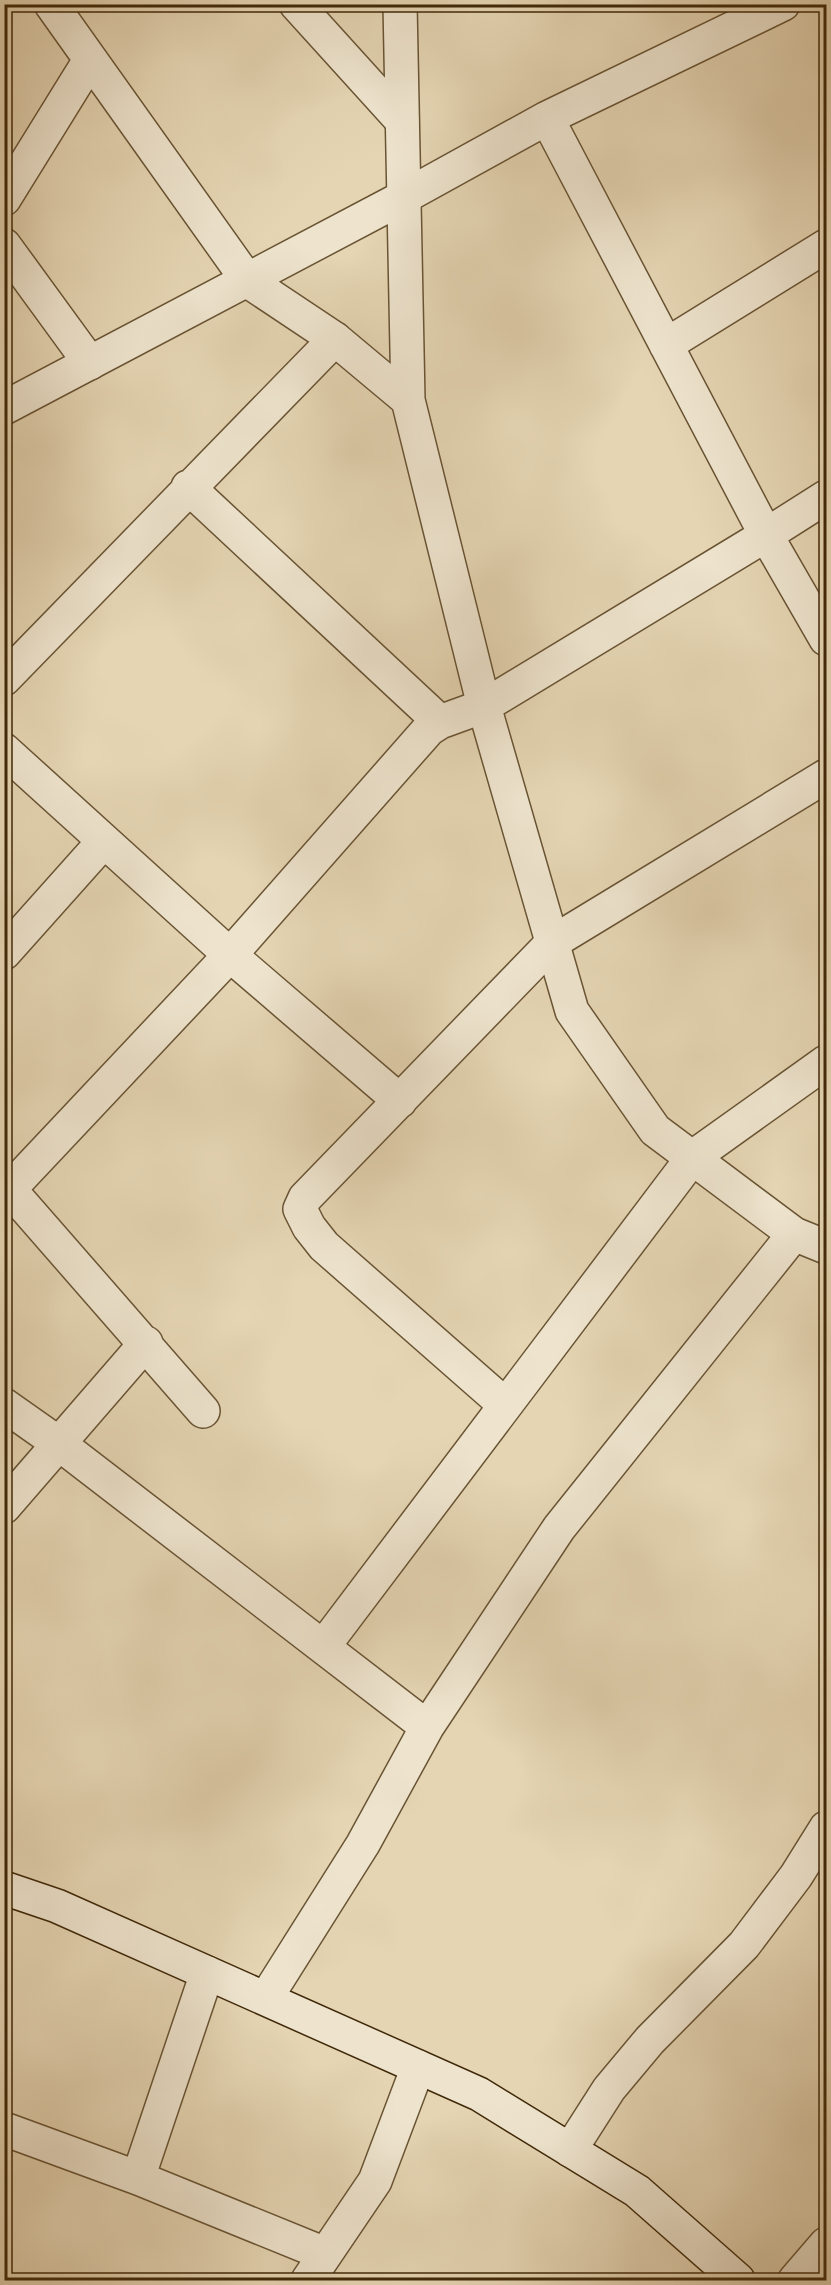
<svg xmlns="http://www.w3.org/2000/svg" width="831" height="2285" font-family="'Sorts Mill Goudy',serif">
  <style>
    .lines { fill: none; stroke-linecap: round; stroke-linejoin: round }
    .minor-casing { stroke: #695434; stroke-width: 36 }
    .tertiary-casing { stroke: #695434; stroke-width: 36 }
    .secondary-casing { stroke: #402909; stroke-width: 36 }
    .minor { stroke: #eee4ce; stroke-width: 33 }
    .tertiary { stroke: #eee4ce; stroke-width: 33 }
    .secondary { stroke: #eee4ce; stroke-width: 33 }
  </style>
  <rect width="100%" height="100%" fill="#e5d5b3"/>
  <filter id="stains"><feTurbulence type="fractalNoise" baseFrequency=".00333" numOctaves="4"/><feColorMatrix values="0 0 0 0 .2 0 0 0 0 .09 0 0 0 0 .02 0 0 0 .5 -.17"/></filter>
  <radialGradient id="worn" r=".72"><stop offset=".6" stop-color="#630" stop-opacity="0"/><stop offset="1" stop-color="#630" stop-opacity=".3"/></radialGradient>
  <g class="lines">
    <g class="minor-casing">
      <path id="minor" d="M51,4L248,281
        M296,4L402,121
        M402,198L547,118L783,4
        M4,199L90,60
        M4,245L90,363
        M666,345L826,246
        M188,487L440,722
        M826,497L766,535L826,639
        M4,679L335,339
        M4,750L230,955L400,1101
        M4,953L104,841
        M4,1183L203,1411
        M4,1195L230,955L429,729L440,722L484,706L766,535L547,118
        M504,1404L324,1246L309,1227L300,1209L305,1198L553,942L826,776
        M4,1405L58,1443L427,1727
        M4,1507L146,1343
        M323,1647L693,1157L826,1062
        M266,1998L363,1844L427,1727L559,1528L794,1234
        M4,2129L138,2178L325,2254
        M570,2150L609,2089L650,2040L744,1945L796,1876L826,1828
        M138,2178L207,1973
        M795,2280L826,2244"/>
    </g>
    <g class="tertiary-casing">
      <path id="tertiary" d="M400,4L408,400L484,706L572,1011L655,1130L794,1234L826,1247
        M248,281L335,339L408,400
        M4,408L402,198
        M308,2280L375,2181L418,2067"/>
    </g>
    <g class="secondary-casing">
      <path id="secondary" d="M4,1888L57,1906L479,2094L637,2191L738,2280"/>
    </g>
    <use href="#minor" class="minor"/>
    <use href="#tertiary" class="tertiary"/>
    <use href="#secondary" class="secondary"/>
  </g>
  <rect width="831" height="2285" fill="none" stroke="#e5d5b3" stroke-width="24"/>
  <rect x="6" y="6" width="819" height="2273" fill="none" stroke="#402909" stroke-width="3"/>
  <rect x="12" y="12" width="807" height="2261" fill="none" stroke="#402909" stroke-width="1.5"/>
  <rect width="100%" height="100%" filter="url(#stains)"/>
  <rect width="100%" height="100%" fill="url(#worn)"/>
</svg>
